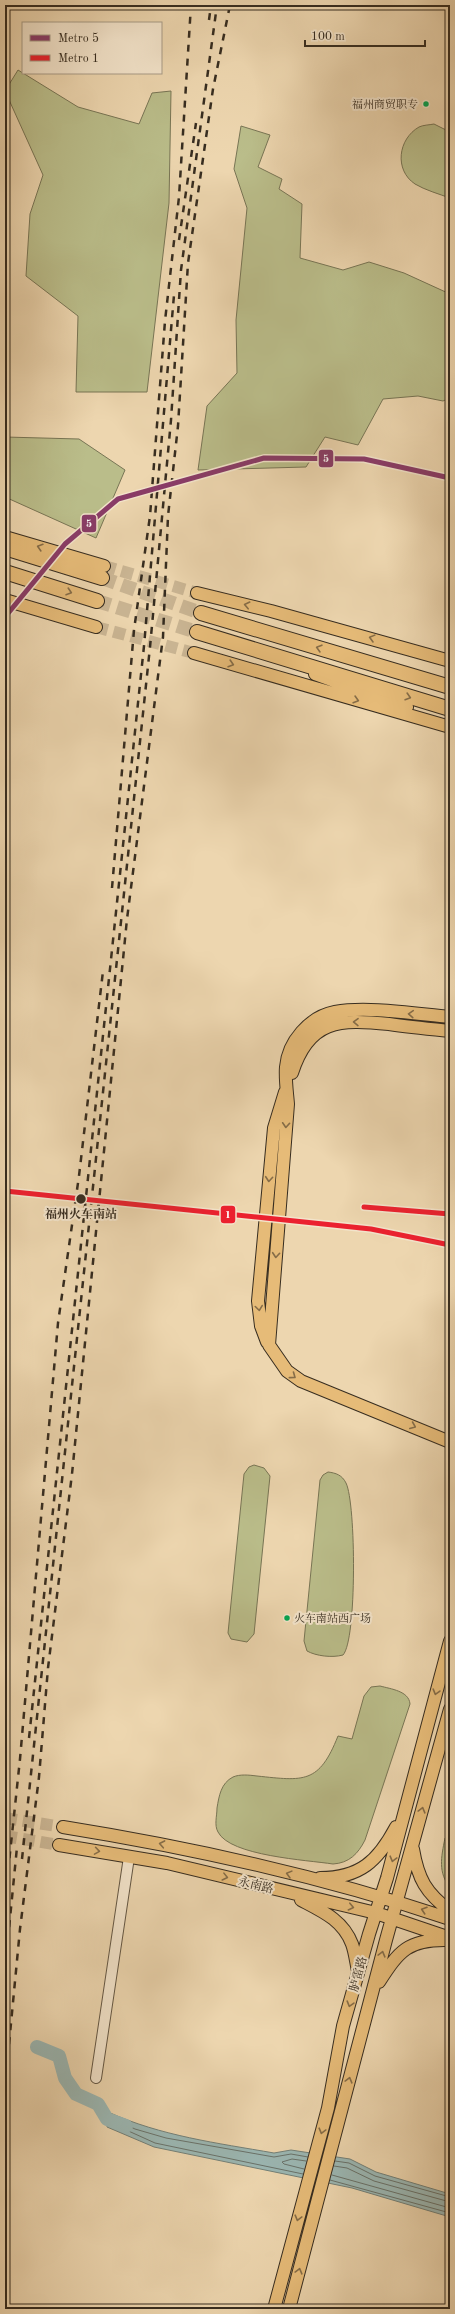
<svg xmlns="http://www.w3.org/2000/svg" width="455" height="2314" font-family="'Old Standard TT','Noto Serif SC',serif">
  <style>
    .green { fill: #babd8a; stroke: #787555 }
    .water { fill: #9bb7b3; stroke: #738078 }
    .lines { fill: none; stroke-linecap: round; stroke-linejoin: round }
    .shore { stroke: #69726a; stroke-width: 1 }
    .river { stroke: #9bb7b3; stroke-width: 14 }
    .major-tunnel { stroke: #c9b492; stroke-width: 12; stroke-dasharray: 12 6; stroke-linecap: butt }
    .highway-tunnel { stroke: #c9b492; stroke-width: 14; stroke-dasharray: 14 7; stroke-linecap: butt }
    .minor-casing { stroke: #645744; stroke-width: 12 }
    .major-casing { stroke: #372d20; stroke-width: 14 }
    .highway-casing { stroke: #372d20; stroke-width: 16 }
    .minor { stroke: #f3e4cb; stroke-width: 10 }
    .major { stroke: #e6bb78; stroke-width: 12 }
    .highway { stroke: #e6bb78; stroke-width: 14 }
    .rail { stroke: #372d20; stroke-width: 2.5; stroke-dasharray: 7 7; stroke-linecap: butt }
    .metro-1-casing { stroke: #f3e4cb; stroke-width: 8 }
    .metro-2-casing { stroke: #f3e4cb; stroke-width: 8 }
    .metro-1 { stroke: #893b67; stroke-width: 5 }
    .metro-2 { stroke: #eb212f; stroke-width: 5 }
    .oneway { stroke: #866d48 }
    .bus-dot { fill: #00a651; stroke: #f3e4cb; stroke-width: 1.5 }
    .stop-dot { fill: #372d20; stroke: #f3e4cb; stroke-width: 1.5 }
    .labels { text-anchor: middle; stroke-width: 4; stroke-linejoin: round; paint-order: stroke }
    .bus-label { font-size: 11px; fill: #372d20; stroke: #f3e4cb; text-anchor: end }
    .stop-label { font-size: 12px; font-weight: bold; fill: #372d20; stroke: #f3e4cb }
    .street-label { font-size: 12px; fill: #372d20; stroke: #f3e4cb }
    .line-badge { stroke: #f3e4cb; stroke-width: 1.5 }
    .badge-label { font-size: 11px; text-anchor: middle; font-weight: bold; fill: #fff }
  </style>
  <rect width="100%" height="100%" fill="#edd6af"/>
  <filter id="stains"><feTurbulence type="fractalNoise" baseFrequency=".005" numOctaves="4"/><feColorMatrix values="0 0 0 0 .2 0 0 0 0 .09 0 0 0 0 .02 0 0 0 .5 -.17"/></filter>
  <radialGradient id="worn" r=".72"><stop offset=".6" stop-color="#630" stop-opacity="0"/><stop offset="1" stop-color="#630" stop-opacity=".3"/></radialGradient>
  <path class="green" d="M18,70L78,107L139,124L152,93L171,91L169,203L147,392H76L78,316L26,276L30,214L43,175L5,91Z
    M434,124L450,132V198C439,194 425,190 415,184C394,170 398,139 419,127C423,125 429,125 434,124Z
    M241,126L270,135L258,167L282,179L279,189L302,204L300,258L343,270L369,262L404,273L450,294V398L443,401L418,396L383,399L358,445L325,437L306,467L198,470L207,406L237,373L236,320L247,208L234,169Z
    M5,437L79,439L125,470L96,538L5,497Z
    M254,1465L264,1468L270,1476L254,1634L247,1642L231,1639L228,1633L244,1474L249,1467Z
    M328,1472C336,1473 342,1475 346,1483C356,1503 357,1640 343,1655C332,1658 316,1656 307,1651L304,1641L320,1480L323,1475Z
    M380,1686C391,1689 409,1691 410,1704L365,1840C358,1854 349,1863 333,1864C307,1860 230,1856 218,1832C214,1825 217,1816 217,1808C219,1796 221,1783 233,1777C240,1774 249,1775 257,1776C304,1781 319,1784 338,1736L352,1739L364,1696L371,1687Z
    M445,1838H450V1888C438,1872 441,1858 445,1838Z"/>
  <path class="water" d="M108,2112C161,2136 217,2143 274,2153L291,2150L350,2159L376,2172L450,2194V2217L352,2188L154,2147L107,2127Z"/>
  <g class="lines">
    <path class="shore" d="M335,2161L349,2163L375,2176L450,2197
      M334,2166L347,2168L374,2181L450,2202
      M304,2169L284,2164L282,2162L292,2159L306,2161
      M303,2174L155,2143L113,2124L112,2121L114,2119L135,2129L166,2138L274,2157L291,2154L308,2157
      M332,2175L450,2208
      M330,2180L450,2213"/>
    <path class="river" d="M37,2047L59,2056L65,2078L76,2094L98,2104L107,2119L126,2126"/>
    <path class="major-tunnel" d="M104,566L197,593
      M96,627L194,653
      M5,1818L63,1827
      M5,1836L59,1845"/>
    <path class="highway-tunnel" d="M102,578L201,613
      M97,601L197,632"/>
    <g class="minor-casing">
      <path id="minor" d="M96,2078L129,1857"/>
    </g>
    <g class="major-casing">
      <path id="major" d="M5,537L104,566
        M197,593L271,611L450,661
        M5,600L96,627
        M194,653L450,727
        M315,674L407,707
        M450,1017C416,1014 367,1006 335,1012C309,1017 288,1042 286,1067C285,1079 287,1092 288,1104L269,1345L287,1371L301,1381L450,1442
        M292,1073C309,1019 340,1019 389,1024C409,1027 430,1029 450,1031
        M267,1342L261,1326L258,1301L274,1128L285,1092
        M63,1827C194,1848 324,1877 450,1919
        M59,1845L167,1863L376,1913L450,1938
        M413,1849C418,1879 426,1893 450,1911
        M320,1878C360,1878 378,1861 396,1827
        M301,1900C322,1911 343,1920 352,1944C355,1952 356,1962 358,1971
        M379,1982C399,1951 408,1939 448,1940
        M274,2309L328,2108L343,2026L369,1934L387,1878L450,1641
        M289,2309L386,1940L450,1709"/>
    </g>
    <g class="highway-casing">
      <path id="highway" d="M5,548L102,578
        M5,572L97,601
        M201,613L450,687
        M197,632L450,709"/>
    </g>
    <use href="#minor" class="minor"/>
    <use href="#major" class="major"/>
    <use href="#highway" class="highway"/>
    <path class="rail" d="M209,20L211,5
      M179,240L196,123
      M112,888L134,630L150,516L165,321L179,197L191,5
      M29,1738L144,646L174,295
      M22,1859L150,647L171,420L181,270L217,5
      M5,1900L20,1759L58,1323L79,1176L103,971
      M5,1969L17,1847
      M5,2086L20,1929L39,1777L48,1668L72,1474L127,919L163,637L168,516L178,426L188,263L213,89L230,5"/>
    <g class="metro-1-casing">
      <path id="metro-1" d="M5,617L65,544L118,499L264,458L364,459L450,478"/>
    </g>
    <g class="metro-2-casing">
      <path id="metro-2" d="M5,1191L371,1229L450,1245
        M364,1207L450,1214"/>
    </g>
    <use href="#metro-1" class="metro-1"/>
    <use href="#metro-2" class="metro-2"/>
  </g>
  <defs><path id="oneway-chevron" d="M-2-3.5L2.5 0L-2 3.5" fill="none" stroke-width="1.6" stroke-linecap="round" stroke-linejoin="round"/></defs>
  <g class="oneway">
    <use href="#oneway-chevron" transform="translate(40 547) rotate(-163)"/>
    <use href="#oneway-chevron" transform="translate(69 592) rotate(18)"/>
    <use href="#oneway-chevron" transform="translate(247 605) rotate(-167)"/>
    <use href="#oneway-chevron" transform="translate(372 638) rotate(-165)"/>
    <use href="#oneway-chevron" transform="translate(319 648) rotate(-164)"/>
    <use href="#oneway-chevron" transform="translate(231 664) rotate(17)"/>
    <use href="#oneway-chevron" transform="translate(408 697) rotate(17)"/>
    <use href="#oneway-chevron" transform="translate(356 700) rotate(16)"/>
    <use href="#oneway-chevron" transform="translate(411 1014) rotate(-176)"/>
    <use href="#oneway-chevron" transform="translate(356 1022) rotate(-179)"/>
    <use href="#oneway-chevron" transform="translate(286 1125) rotate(94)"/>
    <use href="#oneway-chevron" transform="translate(269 1179) rotate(95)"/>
    <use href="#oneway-chevron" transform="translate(276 1255) rotate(95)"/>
    <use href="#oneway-chevron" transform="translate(259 1308) rotate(82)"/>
    <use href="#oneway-chevron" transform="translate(293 1376) rotate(36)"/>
    <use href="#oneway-chevron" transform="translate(413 1426) rotate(23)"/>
    <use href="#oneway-chevron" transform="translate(436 1692) rotate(106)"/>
    <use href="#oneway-chevron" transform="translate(422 1810) rotate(-75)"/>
    <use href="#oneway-chevron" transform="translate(162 1844) rotate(-169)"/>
    <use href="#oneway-chevron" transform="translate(97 1851) rotate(9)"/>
    <use href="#oneway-chevron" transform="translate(393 1859) rotate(105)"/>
    <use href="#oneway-chevron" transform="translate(289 1874) rotate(-165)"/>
    <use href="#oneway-chevron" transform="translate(225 1877) rotate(14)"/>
    <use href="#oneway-chevron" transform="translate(351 1907) rotate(13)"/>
    <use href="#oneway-chevron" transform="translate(424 1910) rotate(-162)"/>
    <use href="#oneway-chevron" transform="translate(382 1954) rotate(-75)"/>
    <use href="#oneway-chevron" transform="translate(350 2004) rotate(106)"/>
    <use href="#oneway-chevron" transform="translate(349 2080) rotate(-75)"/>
    <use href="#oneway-chevron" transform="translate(322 2131) rotate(105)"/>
    <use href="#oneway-chevron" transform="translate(298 2218) rotate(105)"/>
    <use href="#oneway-chevron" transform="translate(299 2271) rotate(-75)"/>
  </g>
  <g class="bus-dot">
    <circle cx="426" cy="104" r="3.5"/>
    <circle cx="287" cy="1618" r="3.5"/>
  </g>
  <circle class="stop-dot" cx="81" cy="1199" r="5.5"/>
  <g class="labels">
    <g class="bus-label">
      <text x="418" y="108">福州商贸职专</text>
      <text x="294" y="1622" text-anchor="start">火车南站西广场</text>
    </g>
    <g class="stop-label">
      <text x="81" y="1218">福州火车南站</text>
    </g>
    <g class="street-label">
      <text transform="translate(256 1885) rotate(14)" y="4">永南路</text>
      <text transform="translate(358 1974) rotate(-75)" y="4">胪雷路</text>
    </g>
  </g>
  <g class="line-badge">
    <rect x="318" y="449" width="16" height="19" rx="4" fill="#893b67"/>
    <rect x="81" y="514" width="16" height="19" rx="4" fill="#893b67"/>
    <rect x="220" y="1205" width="16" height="19" rx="4" fill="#eb212f"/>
  </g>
  <g class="badge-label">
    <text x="326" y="462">5</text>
    <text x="89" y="527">5</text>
    <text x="228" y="1218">1</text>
  </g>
  <rect width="455" height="2314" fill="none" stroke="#edd6af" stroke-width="20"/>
  <rect x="6" y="6" width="443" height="2302" fill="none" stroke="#372d20" stroke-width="2"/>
  <rect x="10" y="10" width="435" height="2294" fill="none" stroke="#372d20"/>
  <rect x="22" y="22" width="140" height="52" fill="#f3e4cb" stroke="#a89b87"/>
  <rect x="30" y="35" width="20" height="6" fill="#893b67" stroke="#a89b87"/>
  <text x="58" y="42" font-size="12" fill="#372d20">Metro 5</text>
  <rect x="30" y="55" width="20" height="6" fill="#eb212f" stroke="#a89b87"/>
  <text x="58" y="62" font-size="12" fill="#372d20">Metro 1</text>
  <path d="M305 40v6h120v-6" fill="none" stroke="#372d20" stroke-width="2"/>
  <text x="311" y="40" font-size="12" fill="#372d20" stroke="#f3e4cb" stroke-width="3" paint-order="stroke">100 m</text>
  <rect width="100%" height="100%" filter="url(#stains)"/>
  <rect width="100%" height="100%" fill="url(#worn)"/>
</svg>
